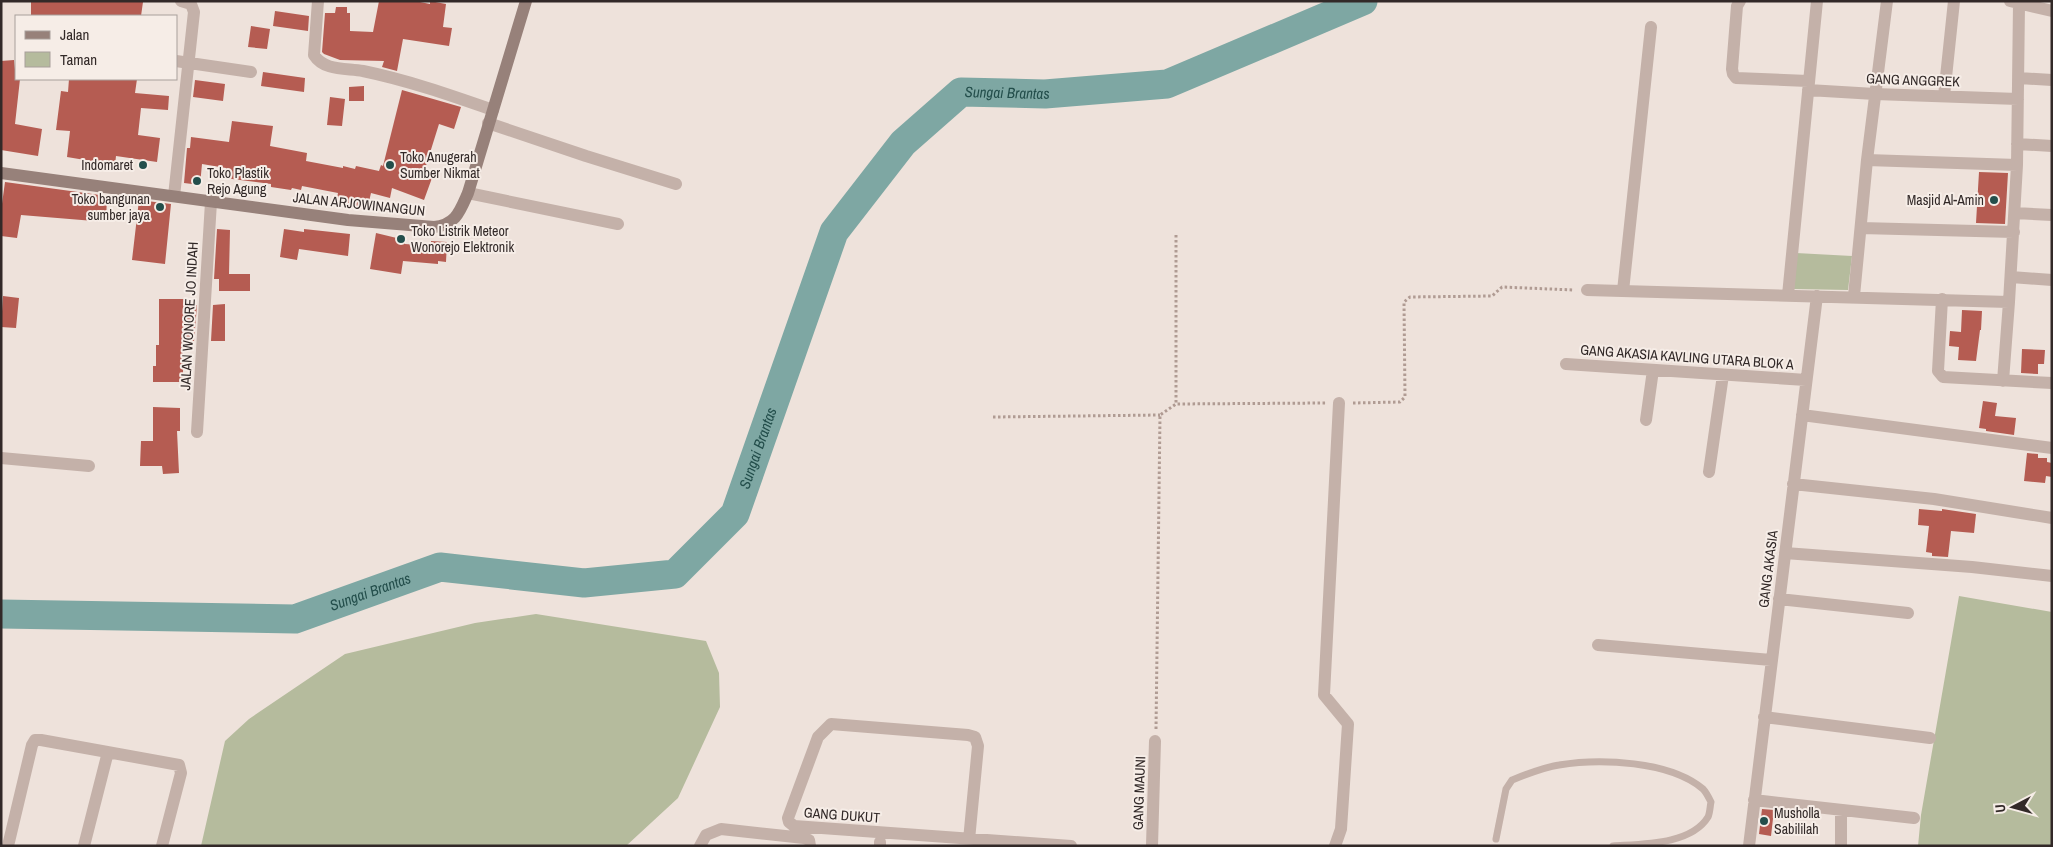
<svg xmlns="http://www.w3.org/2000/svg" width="2053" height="847" font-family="'Archivo Narrow',sans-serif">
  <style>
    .green { fill: #b5bb9d }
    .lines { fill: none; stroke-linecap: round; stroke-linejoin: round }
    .river { stroke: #7ea7a3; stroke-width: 29 }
    .building { fill: #b55c52 }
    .path { stroke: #b09b93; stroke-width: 3; stroke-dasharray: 2.5 2.5; stroke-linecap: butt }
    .lane { stroke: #c4b1a9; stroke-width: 7 }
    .street { stroke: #c4b1a9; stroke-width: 12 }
    .secondary { stroke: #97817a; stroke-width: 12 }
    .poi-dot { fill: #234e4b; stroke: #f6ede7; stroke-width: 2 }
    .labels { text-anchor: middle; stroke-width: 4; stroke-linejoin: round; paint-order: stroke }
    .street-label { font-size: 14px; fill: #322928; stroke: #f6ede7 }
    .poi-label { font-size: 14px; fill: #322928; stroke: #f6ede7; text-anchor: start }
    .water-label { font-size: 15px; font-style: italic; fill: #234e4b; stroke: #f6ede7 }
  </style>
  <rect width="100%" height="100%" fill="#eee2db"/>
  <path class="green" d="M1796,253L1852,256L1848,290L1794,289Z
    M1959,596L2052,612V846H1918L1921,815Z
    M536,614L706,641L719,673L720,707L678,798L626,846H201L225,741L249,719L345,654L475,623Z"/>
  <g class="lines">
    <path class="river" id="s1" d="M1,614L295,619L440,567L584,583L675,574L735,514L834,232L903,143L961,92L1045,94L1167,84L1363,1"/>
  </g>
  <path class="building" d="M31,1H136L143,2L141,16H97L31,15Z
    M379,1H415L430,4V1L446,4L443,27L452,28L449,46L403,39L397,71L382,67L384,61L340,60L324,54L322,52L325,13H335L336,7H347V13H350V31L373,32Z
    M275,11L309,16L308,31L273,26Z
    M251,26L270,29L267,49L248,47Z
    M14,60L16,79H20L15,124L42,129L38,156L1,150V61Z
    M263,72L305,78L304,92L261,86Z
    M69,79H137L135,93L169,96L168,110L141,108L138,135L160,138L157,162L116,156L115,165L67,157L70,131L56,130L61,91L68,92Z
    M195,80L225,84L223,101L193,97Z
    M364,86V101H349V87Z
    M402,90L461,107L454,129L439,124L424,172L430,174L429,177L432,178L424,200L392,188L390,198L371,193L367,210L336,203L338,193L302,186L301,190L292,188L291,190L271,187V184L224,178L226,168L202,164L200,185L184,183L187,148H190L191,137L229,142L232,121L273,126L270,146L307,153L306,161L343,168V166L355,169L356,166L379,171L381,165L383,166Z
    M330,97L345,99L342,126L327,125Z
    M1979,172L2008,173L2005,224L1976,223Z
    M5,182L107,196L106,222L21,215L17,238L1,236V211Z
    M139,200L171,204L165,264L132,260Z
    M217,229L230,230L229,274H250V291H219V279H214Z
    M284,229L304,232V229L350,234L348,256L299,249L297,260L280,257Z
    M376,233L405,240V244L431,246V241L447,242L446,262L438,261V264L403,261L401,274L370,269Z
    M3,296L19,298L16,328L1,327Z
    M159,299H189V305H197L194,341H186V344H183V382H153V366H156V345H159Z
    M225,304V341H211L213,305Z
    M1962,310L1982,311L1981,330H1980L1976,361L1958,360L1959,347L1949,346L1950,331L1961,332Z
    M2022,349L2045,350L2044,364H2038V374L2021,373Z
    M1983,401L1997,403L1995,416L2016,418L2014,435L1986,431V429L1979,428Z
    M153,407L180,408V431H177L179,473L163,474L162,466H140L141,441H153Z
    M2027,453L2038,454V458H2047V462L2052,463V477L2046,476L2045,483L2024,481Z
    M1919,509L1942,511V509L1976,514L1974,533L1951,531L1948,557L1932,556V553L1926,552L1929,526L1918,525Z
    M1762,809L1774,810L1771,836L1759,834Z"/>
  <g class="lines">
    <path class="path" d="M1176,235V404
      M1353,403L1400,402L1405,397L1404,302L1410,297L1492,296L1502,287L1574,290
      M993,417L1160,415
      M1156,729L1160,415L1176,404L1326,403"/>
    <path class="lane" d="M1496,839L1506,789L1512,780C1527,774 1544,767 1559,765C1600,758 1670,761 1703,789C1706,792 1709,798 1711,802C1710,806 1710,813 1708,817C1691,845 1641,844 1613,846"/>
    <path class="street" d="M318,1L314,55C324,71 346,68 363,71C407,80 450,95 493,110
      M1740,1L1737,6L1732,69L1733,74L1736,78L1808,81
      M2010,1L2052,11
      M176,61L251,72
      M2019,78L2052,80
      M1808,90L1875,94L2018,99
      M1944,96L1954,1
      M488,123L586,156L676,184
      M2017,144L2052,146
      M1867,160L2017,165
      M468,193L618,224
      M174,196L194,12L191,4L181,1
      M2015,213L2052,215
      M1861,228L2014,232
      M2011,277L2052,280
      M1587,290L2009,302L2017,165L2019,4
      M1623,291L1651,27
      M1788,295L1817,1
      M1854,296L1867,160L1887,1
      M1942,299L1938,371L1943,377L2052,383
      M1566,364L1806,380
      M2003,381L2009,302
      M1802,415L2052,448
      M1646,420L1653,370
      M197,432L211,202
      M1,458L89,466
      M1709,472L1723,375
      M1793,484L1934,499L2052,518
      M1785,553L1972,567L2052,576
      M1779,599L1908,613
      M1598,645L1771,660
      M1764,717L1930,738
      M1754,800L1914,818
      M1841,810V846
      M8,846L32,745L35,740H41L179,765L181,773L162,846
      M84,846L108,752
      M700,846L706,835L721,829L804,838L809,840L810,846
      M880,846V842
      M969,846V840L978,746L975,737L968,735L831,724L818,737L788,818L789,822L794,826L1071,846
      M1152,846L1155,741
      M1335,846L1341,829L1348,724L1324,695L1339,403
      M1749,846L1817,296"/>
    <path class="secondary" d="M1,173L348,220L434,227C456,225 460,211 468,193L526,1"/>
  </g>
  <g class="poi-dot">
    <circle cx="143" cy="165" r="5"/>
    <circle cx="390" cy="165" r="5"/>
    <circle cx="197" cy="181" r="5"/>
    <circle cx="1994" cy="200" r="5"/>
    <circle cx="160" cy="207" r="5"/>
    <circle cx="401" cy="239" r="5"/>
    <circle cx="1764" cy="821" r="5"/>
  </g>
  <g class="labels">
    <g class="street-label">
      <text transform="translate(1913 80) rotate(2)" y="5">GANG ANGGREK</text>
      <text transform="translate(359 204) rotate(6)" y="5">JALAN ARJOWINANGUN</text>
      <text transform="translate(189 316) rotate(-87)" y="5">JALAN WONORE JO INDAH</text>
      <text transform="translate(1687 357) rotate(4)" y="5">GANG AKASIA KAVLING UTARA BLOK A</text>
      <text transform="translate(1768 569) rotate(-83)" y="5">GANG AKASIA</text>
      <text transform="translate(1139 793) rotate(-88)" y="5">GANG MAUNI</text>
      <text transform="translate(842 815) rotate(4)" y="5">GANG DUKUT</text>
    </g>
    <g class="poi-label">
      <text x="400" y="162">Toko Anugerah<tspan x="400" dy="16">Sumber Nikmat</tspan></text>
      <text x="133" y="170" text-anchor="end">Indomaret</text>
      <text x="207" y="178">Toko Plastik<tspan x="207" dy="16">Rejo Agung</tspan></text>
      <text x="150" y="204" text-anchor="end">Toko bangunan<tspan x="150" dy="16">sumber jaya</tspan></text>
      <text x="1984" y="205" text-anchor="end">Masjid Al-Amin</text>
      <text x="411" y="236">Toko Listrik Meteor<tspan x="411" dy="16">Wonorejo Elektronik</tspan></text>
      <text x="1774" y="818">Musholla<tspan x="1774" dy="16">Sabililah</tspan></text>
    </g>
    <g class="water-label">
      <text dy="5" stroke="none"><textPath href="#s1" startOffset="1304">Sungai Brantas</textPath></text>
      <text dy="5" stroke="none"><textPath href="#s1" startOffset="839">Sungai Brantas</textPath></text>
      <text dy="5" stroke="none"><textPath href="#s1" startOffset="374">Sungai Brantas</textPath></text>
    </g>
  </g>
  <rect width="2053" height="847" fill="none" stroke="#322928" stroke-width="5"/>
  <rect x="15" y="15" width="162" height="65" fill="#f6ede7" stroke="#a89f9b"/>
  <rect x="25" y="31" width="25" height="8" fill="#97817a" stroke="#a89f9b"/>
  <text x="60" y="40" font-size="15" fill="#322928">Jalan</text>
  <rect x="25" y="52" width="25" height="15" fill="#b5bb9d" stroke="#a89f9b"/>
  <text x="60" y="65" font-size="15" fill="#322928">Taman</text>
  <g transform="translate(2013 807) rotate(264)" stroke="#f6ede7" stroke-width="4" paint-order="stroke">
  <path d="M0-4L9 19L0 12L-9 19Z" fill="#322928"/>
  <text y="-8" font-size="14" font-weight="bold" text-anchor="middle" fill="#322928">U</text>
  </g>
</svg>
